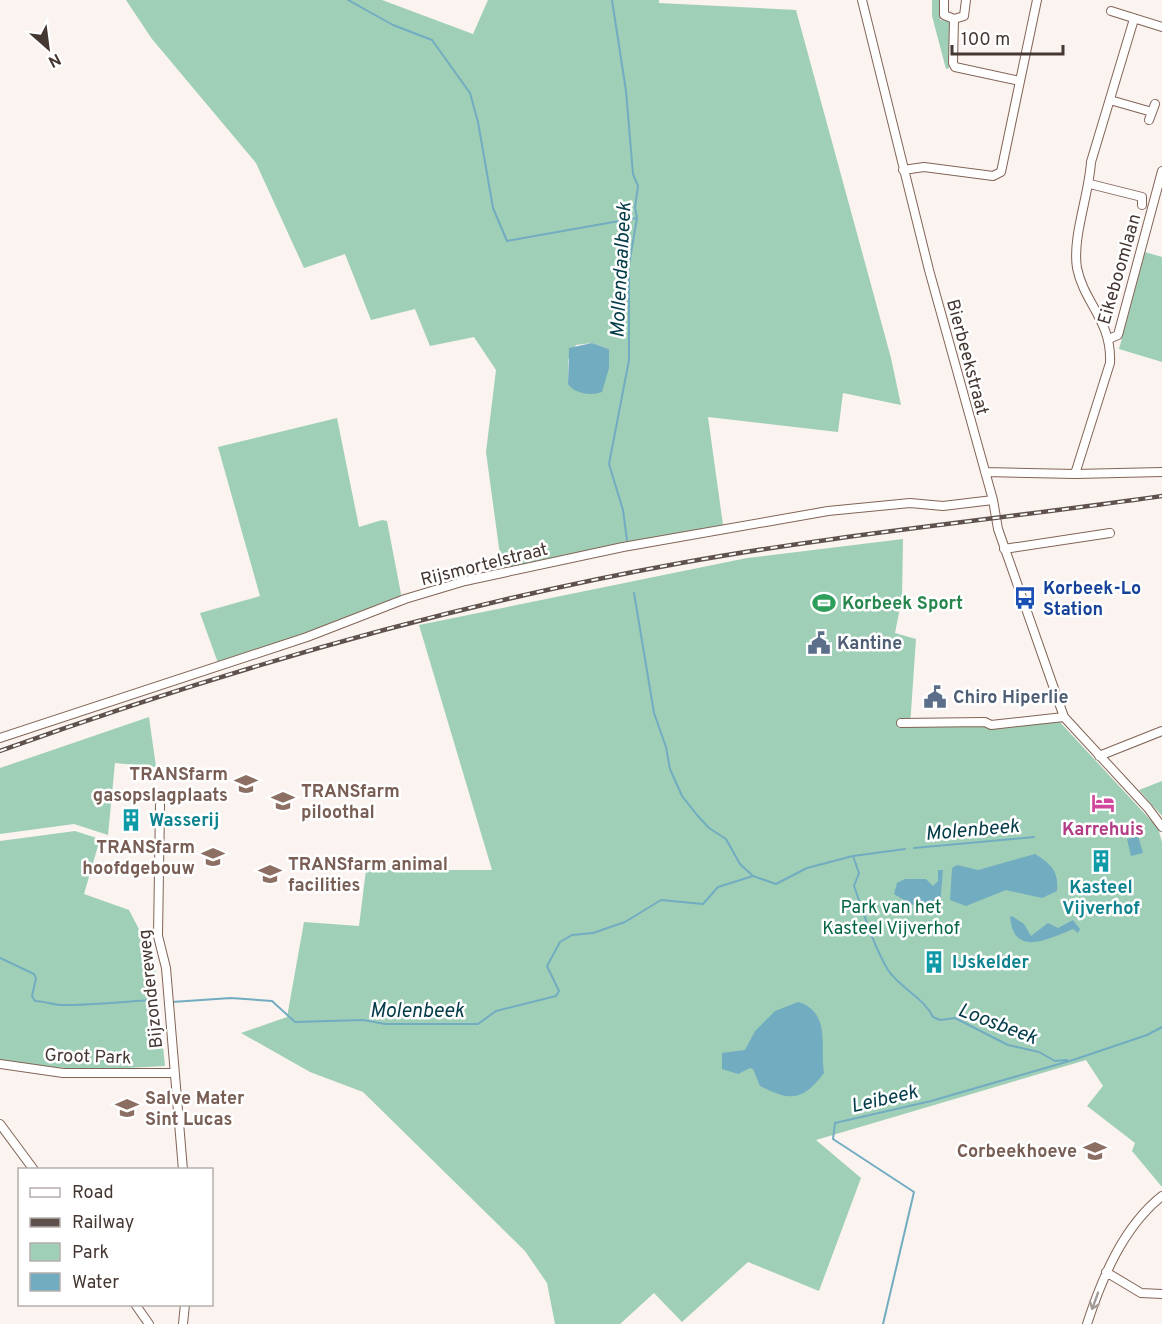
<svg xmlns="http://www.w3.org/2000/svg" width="1162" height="1324" font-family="Overpass,sans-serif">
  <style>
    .green { fill: #a0cfb7; fill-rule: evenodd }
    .water { fill: #72acc0 }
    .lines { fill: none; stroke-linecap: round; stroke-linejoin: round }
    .stream { stroke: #72acc0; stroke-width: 2 }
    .minor-casing { stroke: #826456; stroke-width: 10 }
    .minor { stroke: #fff; stroke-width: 8 }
    .rail-casing { stroke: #5f524d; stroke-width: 4.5 }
    .rail { stroke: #fff; stroke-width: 2; stroke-dasharray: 7; stroke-linecap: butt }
    .oneway { stroke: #a29b98 }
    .labels { text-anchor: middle; stroke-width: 5; stroke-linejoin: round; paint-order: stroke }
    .street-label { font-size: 18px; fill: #453731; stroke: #fff }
    .transit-label { font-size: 18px; font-weight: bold; fill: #164399; stroke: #fff; text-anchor: start }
    .leisure-label { font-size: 18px; font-weight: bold; fill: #27864d; stroke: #fff; text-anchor: start }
    .service-label { font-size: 18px; font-weight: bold; fill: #4e5e75; stroke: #fff; text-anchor: start }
    .education-label { font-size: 18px; font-weight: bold; fill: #785e54; stroke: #fff; text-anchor: end }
    .culture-label { font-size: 18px; font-weight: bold; fill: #0d838f; stroke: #fff; text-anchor: start }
    .hotel-label { font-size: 18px; font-weight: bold; fill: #b23c85; stroke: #fff }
    .park-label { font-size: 18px; fill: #046544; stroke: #fff }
    .water-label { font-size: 20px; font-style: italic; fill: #033b49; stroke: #fff }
  </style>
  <rect width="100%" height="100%" fill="#faf3f0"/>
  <path class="green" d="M126,0H382L473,34L488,0H659V3L796,10L891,358L901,405L843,393L838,432L708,417L723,525L502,570L486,452L496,370L474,337L430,346L415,309L371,320L345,254L304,268L256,163L152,39ZM592,343L609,349L568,384V360L576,345Z
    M932,0H941L940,20L949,21V68L946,69L932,16Z
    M1145,252L1162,257V362L1119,349Z
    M337,418L359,527L382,520L387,521L401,594L399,601L218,663L200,613L260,596L218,447Z
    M903,539L902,598L895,633L916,639L910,726L1058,720L1158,828L1162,842V1187L1132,1151L1135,1143L1087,1106L1103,1086L1086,1060L816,1140L861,1178L819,1291L748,1262L682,1322L654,1293L620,1324H555L547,1283L525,1251L363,1092L310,1072L241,1033L287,1017L304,922L359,926L366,870H492L419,625L747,558Z
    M149,717L156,767L115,763L108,835L74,824L0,834V768Z
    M1162,781V816L1139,790Z
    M75,831L100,839L84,894L129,910L154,958L165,1066L88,1070L0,1062V841Z"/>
  <path class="water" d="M592,343L609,349V368L602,392C591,396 575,394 568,384L569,348Z
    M1138,836L1143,853L1131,856L1127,839Z
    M1035,854C1051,864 1059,871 1057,891L1042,898L1006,890L966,906L950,900L952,868L957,865L978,870Z
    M938,870H943L940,906L936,908L922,902L912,905L894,894L897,883L905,879H926L933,886L938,881Z
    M1012,916L1024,924L1031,936L1048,923L1058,928L1073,920L1080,929L1078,933L1073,929C1046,940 1014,957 1010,917Z
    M798,1002C831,1012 820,1045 824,1073C802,1102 790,1101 760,1086L753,1069L750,1068L738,1074L722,1069V1053L745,1050L755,1031L775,1011Z"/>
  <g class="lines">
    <path class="stream" d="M348,0L393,25L432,40L470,93L478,122L493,208L507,241L636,218
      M612,0L626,91L633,174L638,186L635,208L637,218L629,265V360L609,464L623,510L627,540
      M634,593L654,713L666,747L670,769L682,796L697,815L709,828L726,839L740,864L753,876
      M914,848L1034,837
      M853,856L859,873L854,886C864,914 873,945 888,970C900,988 924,998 933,1017L940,1020L955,1018L1008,1045L1039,1052L1055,1061L1067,1060
      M0,958L34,974L36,978L32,996L35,1001C44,1001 53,1005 62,1005C91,1005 121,1002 151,1000
      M172,1002L231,998L272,1001L295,1022L363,1020L385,1024H478L496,1011L556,996L559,991L547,966L560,942L572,935L593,933L625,922L661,900L703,904L718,887L753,876L776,884L807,868L853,856L905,849
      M1073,1060L1147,1035L1162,1027
      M883,1324L914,1192L833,1139L835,1123L931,1101L1073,1060"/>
    <g class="minor-casing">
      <path id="minor" d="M862,0L929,270L993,500L998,529L1064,717L1148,808L1162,827
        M944,0V15L954,19L964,16L966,0
        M1111,11L1162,27
        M954,19L953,63L955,67L1020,81
        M1110,100L1152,112
        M1149,120L1155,104
        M903,170L924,167L993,176L1001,172L1037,0
        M1090,184L1142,197V205
        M1109,339L1118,335L1162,171
        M985,472L1075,474L1162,472
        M1075,474L1110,363C1112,321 1084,303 1077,268C1072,237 1089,195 1091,162L1134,19
        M1004,549L1110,533
        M901,723L985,722L991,725L1064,717
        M0,738L307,637L405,599L465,581L623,547L828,511L910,503L943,506L993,500
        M1099,756L1162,731
        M160,805L158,936L166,968L183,1170
        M0,1064L63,1073H174
        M0,1124L34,1170
        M1106,1272L1141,1293L1162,1294
        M135,1304L149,1324
        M183,1324L185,1304
        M1087,1324C1102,1278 1123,1227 1162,1196"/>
    </g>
    <use href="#minor" class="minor"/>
    <g class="rail-casing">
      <path id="rail" d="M0,751C223,671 448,605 681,563C841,534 1002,519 1162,496"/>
    </g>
    <use href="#rail" class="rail"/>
  </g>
  <defs><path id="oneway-shaft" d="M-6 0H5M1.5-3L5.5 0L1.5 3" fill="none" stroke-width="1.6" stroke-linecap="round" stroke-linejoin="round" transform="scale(1.5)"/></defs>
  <use class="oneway" href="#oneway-shaft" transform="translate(1095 1301) rotate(110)"/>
  <defs>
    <g id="bus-bare" transform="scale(1.8)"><path d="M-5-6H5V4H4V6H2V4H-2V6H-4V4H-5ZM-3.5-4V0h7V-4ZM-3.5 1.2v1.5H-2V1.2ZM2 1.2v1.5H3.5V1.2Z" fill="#1a4fb4" stroke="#fff" stroke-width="2.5" paint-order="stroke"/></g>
    <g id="stadium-bare" transform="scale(1.8)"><path d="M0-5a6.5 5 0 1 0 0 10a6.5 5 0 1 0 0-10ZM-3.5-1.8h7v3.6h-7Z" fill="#2e9e5b" stroke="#fff" stroke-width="2.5" paint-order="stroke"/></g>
    <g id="civic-bare" transform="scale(1.8)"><path d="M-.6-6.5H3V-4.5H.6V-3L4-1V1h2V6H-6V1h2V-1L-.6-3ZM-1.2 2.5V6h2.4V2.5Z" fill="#5c6f8a" stroke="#fff" stroke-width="2.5" paint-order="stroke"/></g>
    <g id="university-bare" transform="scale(1.8)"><path d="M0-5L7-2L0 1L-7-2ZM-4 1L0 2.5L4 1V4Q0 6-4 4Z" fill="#8d6e63" stroke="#fff" stroke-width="2.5" paint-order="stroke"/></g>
    <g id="hotel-bare" transform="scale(1.8)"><path d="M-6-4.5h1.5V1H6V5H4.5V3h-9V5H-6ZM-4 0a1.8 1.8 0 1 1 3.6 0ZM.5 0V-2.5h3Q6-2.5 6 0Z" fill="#d1479c" stroke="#fff" stroke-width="2.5" paint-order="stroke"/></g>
    <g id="building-bare" transform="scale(1.8)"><path d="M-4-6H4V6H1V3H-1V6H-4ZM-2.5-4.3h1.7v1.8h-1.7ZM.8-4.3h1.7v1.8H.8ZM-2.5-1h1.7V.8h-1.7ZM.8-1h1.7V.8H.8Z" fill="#0f9aa8" stroke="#fff" stroke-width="2.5" paint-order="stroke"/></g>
  </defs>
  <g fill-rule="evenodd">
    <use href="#bus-bare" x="1025" y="598"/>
    <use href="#stadium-bare" x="824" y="603"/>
    <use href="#civic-bare" x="819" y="643"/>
    <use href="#civic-bare" x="935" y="697"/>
    <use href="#university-bare" x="246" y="784"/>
    <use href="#university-bare" x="283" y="801"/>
    <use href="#hotel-bare" x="1103" y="803"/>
    <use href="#building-bare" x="131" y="820"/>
    <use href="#university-bare" x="213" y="857"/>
    <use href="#building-bare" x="1101" y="861"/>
    <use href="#university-bare" x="270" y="874"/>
    <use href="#building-bare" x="934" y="962"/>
    <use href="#university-bare" x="127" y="1108"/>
    <use href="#university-bare" x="1095" y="1151"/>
  </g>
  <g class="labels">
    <g class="street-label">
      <text transform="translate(1119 269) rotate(-74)" y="6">Eikeboomlaan</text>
      <text transform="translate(968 357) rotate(75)" y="6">Bierbeekstraat</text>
      <text transform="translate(484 564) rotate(-14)" y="6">Rijsmortelstraat</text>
      <text transform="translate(150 989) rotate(-96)" y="6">Bijzondereweg</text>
      <text transform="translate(88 1056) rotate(2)" y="6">Groot Park</text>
    </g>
    <g class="transit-label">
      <text x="1043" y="594">Korbeek-Lo<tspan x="1043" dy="21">Station</tspan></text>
    </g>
    <g class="leisure-label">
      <text x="842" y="609">Korbeek Sport</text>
    </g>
    <g class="service-label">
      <text x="837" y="649">Kantine</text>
      <text x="953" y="703">Chiro Hiperlie</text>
    </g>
    <g class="education-label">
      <text x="228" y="780">TRANSfarm<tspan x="228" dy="21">gasopslagplaats</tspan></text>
      <text x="301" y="797" text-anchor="start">TRANSfarm<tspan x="301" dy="21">piloothal</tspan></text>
      <text x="195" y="853">TRANSfarm<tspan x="195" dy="21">hoofdgebouw</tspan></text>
      <text x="288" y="870" text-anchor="start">TRANSfarm animal<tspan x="288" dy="21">facilities</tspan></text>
      <text x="145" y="1104" text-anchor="start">Salve Mater<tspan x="145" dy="21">Sint Lucas</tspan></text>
      <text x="1077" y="1157">Corbeekhoeve</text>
    </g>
    <g class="culture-label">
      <text x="149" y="826">Wasserij</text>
      <text x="1101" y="893" text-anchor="middle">Kasteel<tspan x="1101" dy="21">Vijverhof</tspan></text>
      <text x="952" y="968">IJskelder</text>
    </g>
    <g class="hotel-label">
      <text x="1103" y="835">Karrehuis</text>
    </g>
    <g class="park-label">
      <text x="891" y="913">Park van het<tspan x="891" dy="21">Kasteel Vijverhof</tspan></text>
    </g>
    <g class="water-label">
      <text transform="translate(620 270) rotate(-87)" y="7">Mollendaalbeek</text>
      <text transform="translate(972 829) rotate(-5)" y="7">Molenbeek</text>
      <text x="417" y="1017">Molenbeek</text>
      <text transform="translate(998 1023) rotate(21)" y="7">Loosbeek</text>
      <text transform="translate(884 1098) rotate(-13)" y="7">Leibeek</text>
    </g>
  </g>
  <rect x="18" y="1168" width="195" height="138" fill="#ffffff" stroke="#b5afad" stroke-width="1.5"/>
  <rect x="30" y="1188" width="30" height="9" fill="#ffffff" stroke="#b5afad" stroke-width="1.5"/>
  <text x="72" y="1198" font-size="18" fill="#453731">Road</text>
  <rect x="30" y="1218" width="30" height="9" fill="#5f524d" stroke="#b5afad" stroke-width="1.5"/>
  <text x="72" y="1228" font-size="18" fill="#453731">Railway</text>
  <rect x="30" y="1243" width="30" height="18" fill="#a0cfb7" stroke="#b5afad" stroke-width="1.5"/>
  <text x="72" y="1258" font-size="18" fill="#453731">Park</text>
  <rect x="30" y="1273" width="30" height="18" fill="#72acc0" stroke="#b5afad" stroke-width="1.5"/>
  <text x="72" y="1288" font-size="18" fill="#453731">Water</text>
  <g transform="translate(48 48) rotate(152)" stroke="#ffffff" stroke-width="4.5" paint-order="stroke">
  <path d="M0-4.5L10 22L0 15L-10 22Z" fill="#453731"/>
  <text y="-9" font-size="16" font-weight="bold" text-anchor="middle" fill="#453731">N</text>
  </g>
  <path d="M952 45v9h111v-9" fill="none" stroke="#453731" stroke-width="3"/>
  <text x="961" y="45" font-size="18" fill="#453731" stroke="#ffffff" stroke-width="4.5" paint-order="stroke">100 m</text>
</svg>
